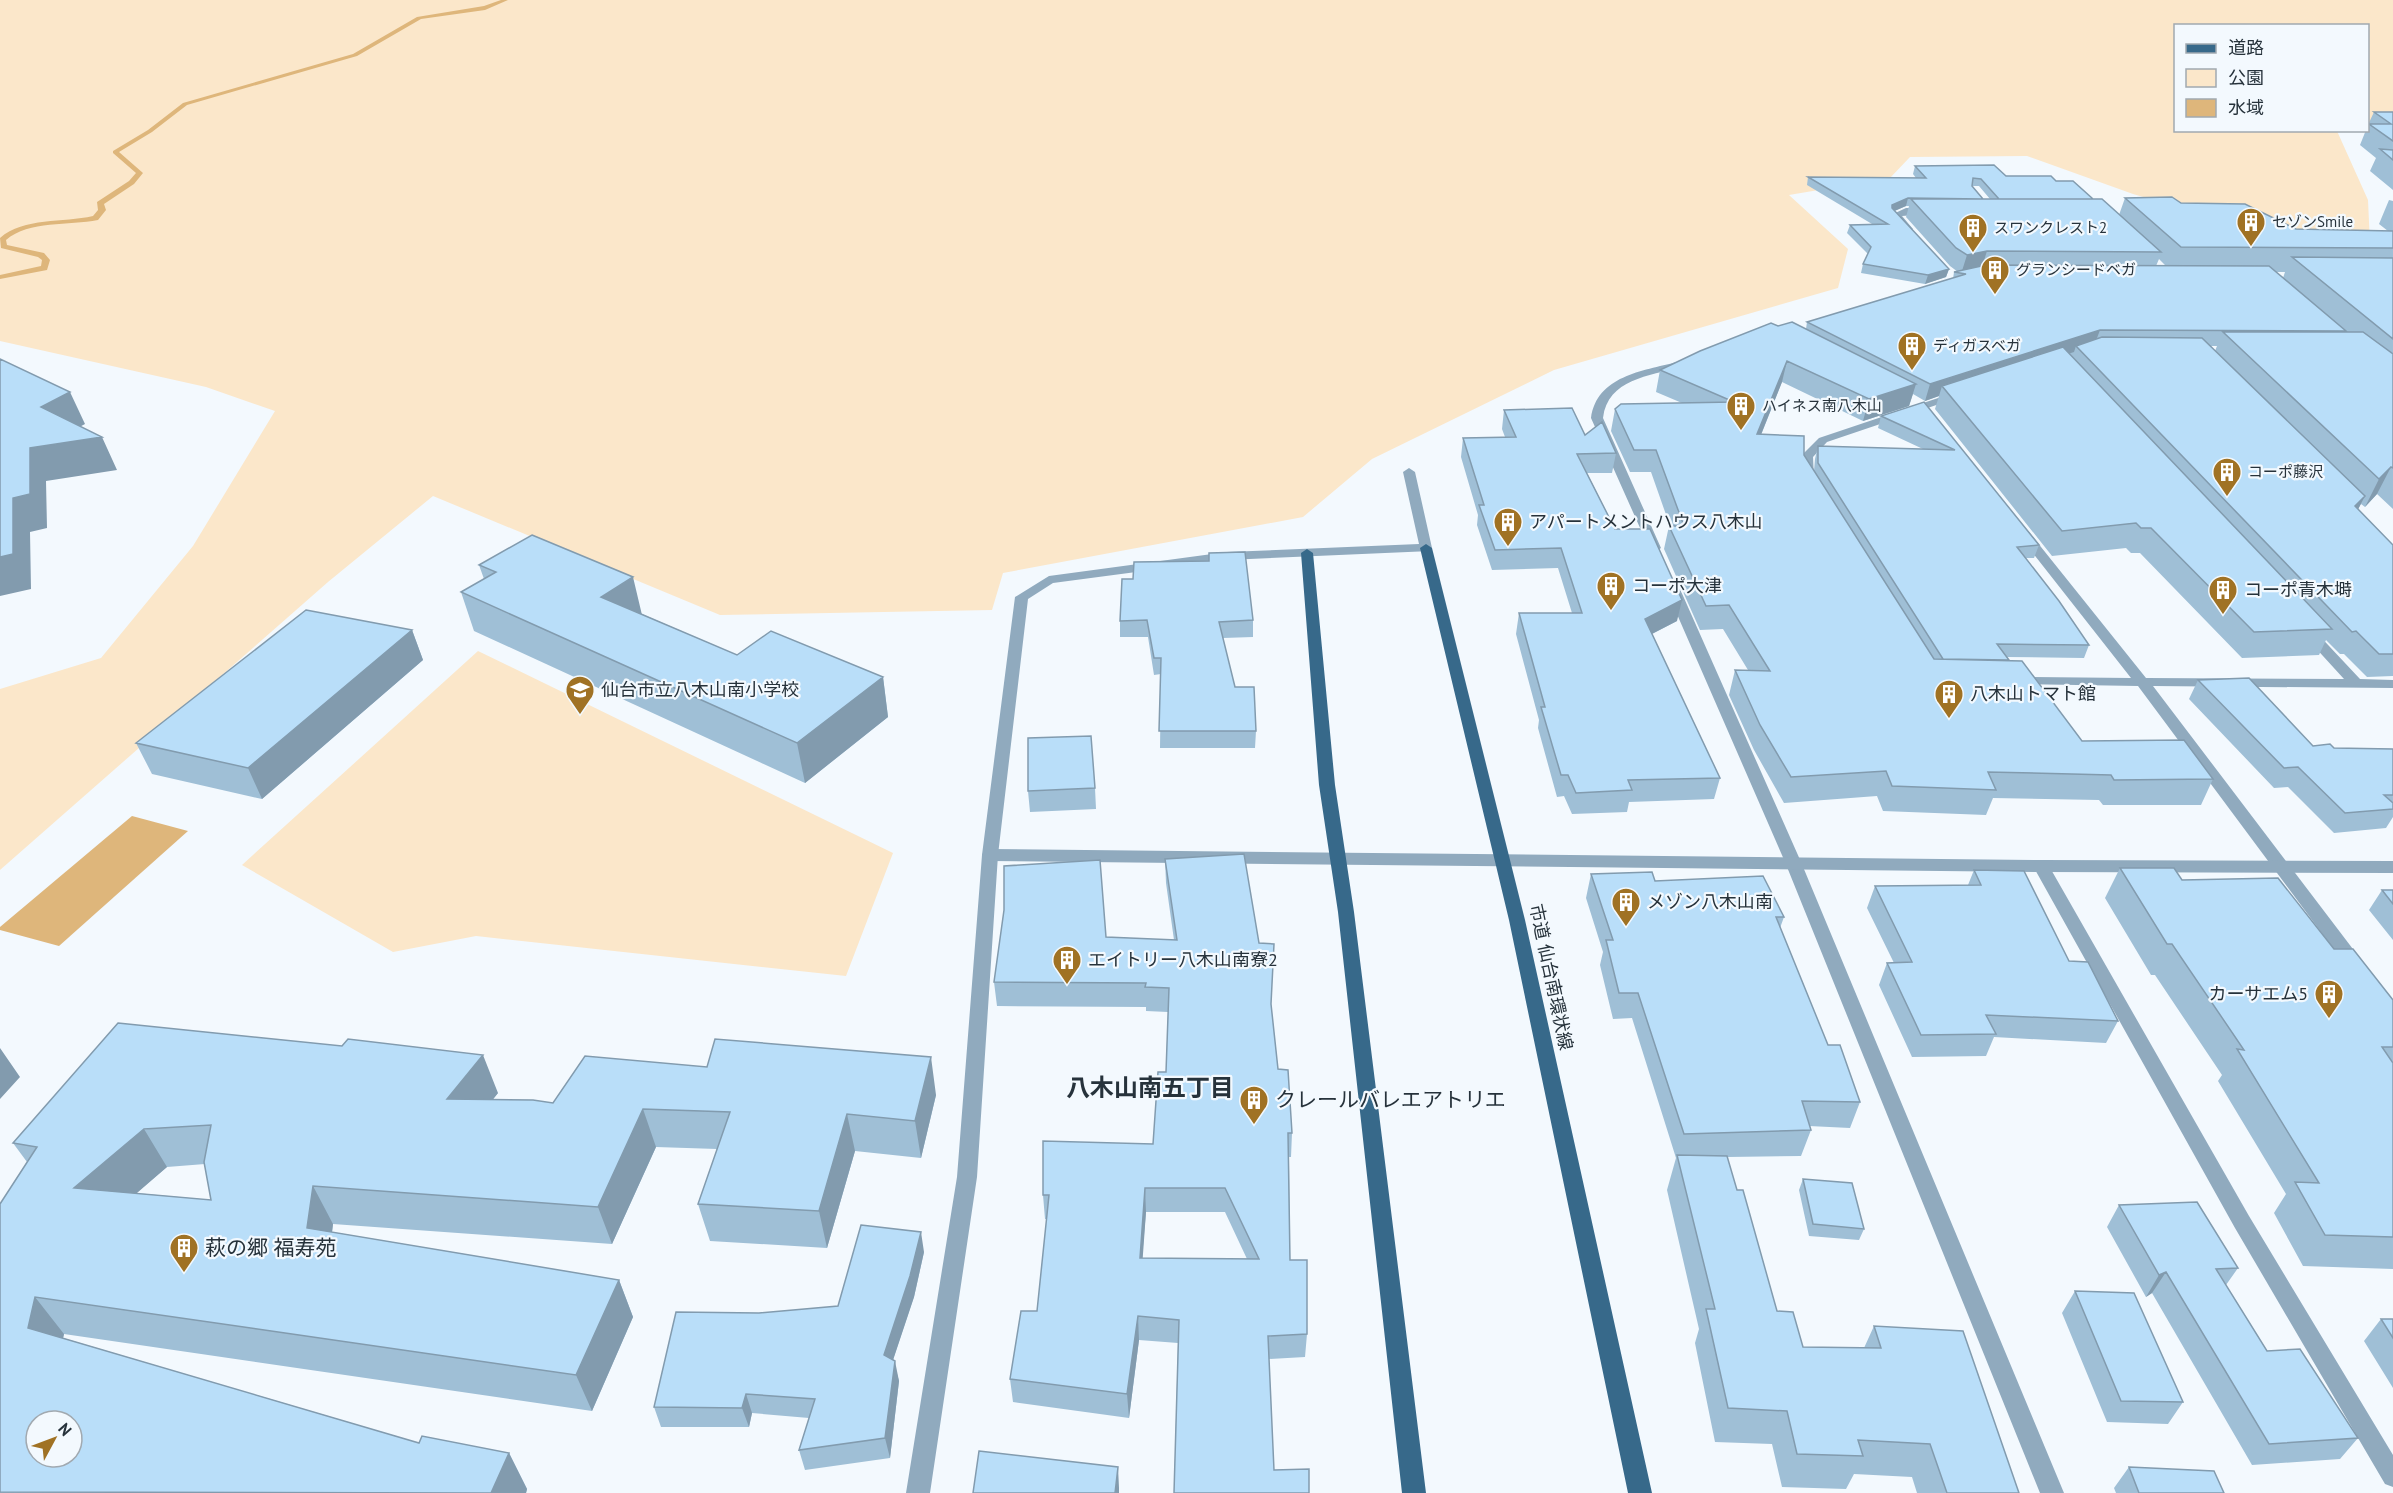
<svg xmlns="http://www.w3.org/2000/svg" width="2393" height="1493" font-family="'PT Sans','Noto Sans JP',sans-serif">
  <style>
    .green { fill: #fbe7ca }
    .water { fill: #deb67b }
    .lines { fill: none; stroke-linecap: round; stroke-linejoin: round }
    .stream { fill: #deb67b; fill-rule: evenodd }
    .minor { fill: #90aabe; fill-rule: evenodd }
    .tertiary { fill: #90aabe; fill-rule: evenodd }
    .primary { fill: #37698a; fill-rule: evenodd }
    .wall { fill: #9fbfd6; fill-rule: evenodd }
    .shaded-wall { fill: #829bae }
    .building { fill: #b9def9; stroke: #829bae; stroke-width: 1.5; fill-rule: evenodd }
    .labels { text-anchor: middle; stroke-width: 4.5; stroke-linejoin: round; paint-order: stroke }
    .far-poi-label { font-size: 15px; fill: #26323b; stroke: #f3f9fe; text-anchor: start }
    .poi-label { font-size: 18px; fill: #26323b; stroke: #f3f9fe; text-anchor: start }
    .street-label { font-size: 18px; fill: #26323b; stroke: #f3f9fe }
    .near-poi-label { font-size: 21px; fill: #26323b; stroke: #f3f9fe; text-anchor: start }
    .near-neighbourhood-label { font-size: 24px; font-weight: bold; fill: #26323b; stroke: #f3f9fe }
  </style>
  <rect width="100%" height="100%" fill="#f3f9fe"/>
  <path class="green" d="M0,0H2393V126L2368,128V26H2176V130L2337,131L2368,200L2370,244L2198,213L2133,194L2027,156L1910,157L1890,178L1789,195L1848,249L1838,288L1554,370L1372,459L1303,517L1003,573L992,610L720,615L433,496L328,582L0,870V689L101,658L193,546L275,411L206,387L0,341Z
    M478,651L893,853L846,976L476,936L393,952L242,865Z"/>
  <path class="water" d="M132,816L188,831L59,946L0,930V927Z"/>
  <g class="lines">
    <path class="stream" d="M501,0H508L485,10L421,19L357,56L187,105L152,132L119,152L143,173L134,184L104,204L106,210L98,220C69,226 29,220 6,240L7,245L44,253L50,260L47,270L0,279V275L41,266L42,260L38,257L1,248L0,238C24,217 63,223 93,216L98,210L97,202L129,181L136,173L113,153V151L148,130L183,103L353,54L417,17L484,6Z"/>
    <path class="minor" d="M1906,208H1928L1933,211L1928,214L1902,216L1913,229L1908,232L1891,215Z
      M1677,362L1681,363V367C1649,376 1608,379 1603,418L1661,548L1655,552L1649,548L1591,418C1597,376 1642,371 1677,362Z
      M1956,392L1962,395L1960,397L1827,442L1813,457L1814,479L1808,483L1802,479L1801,456L1819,438Z
      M1409,468L1415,472L1432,548L1431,551L1227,560L1053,583L1028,599L998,855L977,1177L930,1493H906L957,1177L982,855L1015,597L1049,576L1227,552L1419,544L1403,472Z
      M2025,531L2029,532L2146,678L2344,679L2302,633L2309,629L2314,630L2360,679L2393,680V688L2153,686L2362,961L2365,966L2362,971L2356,972L2350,971L2138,686L2013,684L2011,681L2013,678L2018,677L2131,678L2021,538L2019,535L2021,532Z
      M1673,585L1680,589L1801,862L2064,1493H2040L1785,862L1666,589Z
      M2041,860L2047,862L2049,866L2249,1216L2393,1455V1487L2385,1484L2235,1228L2033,866L2035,862Z"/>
    <path class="tertiary" d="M990,849L2041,860L2393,861V873L2041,872L990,861L984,859L982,855L984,851Z"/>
    <path class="primary" d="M1426,544L1432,548L1525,920L1652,1493H1628L1509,920L1420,548Z
      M1307,549L1313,553L1335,785L1354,912L1426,1493H1402L1338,912L1319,785L1301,553Z"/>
  </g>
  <path class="wall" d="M2374,112H2393V190L2370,171L2376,158L2360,145L2366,130H2367V127Z
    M1915,166L2056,181L2093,199L2119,215L2125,198L2181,203L2296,229L2388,231L2379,224L2389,200L2393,201V509L2377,494L2365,507L2361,504L2358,509L2393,545V676L2367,677L2344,654H2340L2326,640L2319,655L2242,658L2140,553H2131L2126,548L2052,556L1935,409L1939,396L1925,401L1913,394L1909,406L1863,421L1782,382L1761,435L1804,455L1814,471L1815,459L1818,446L1923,449L1878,428L1881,416L1924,402L2039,545L2034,558H2026L2089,645L2084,658L2007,657L2009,660L2008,661L2082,741L2213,779L2201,805H2103L2099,800L1993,798L1986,815L1883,811L1877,796L1784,803L1754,750L1729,695L1735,670H1748L1723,629L1700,630L1664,549L1669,526H1670L1651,472H1630L1611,431L1615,409L1682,403L1656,392L1660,370L1778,326L1806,329L1807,322L1953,279L1954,272H1958L1950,266L1906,217L1909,206H1906L1894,211L1949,269L1946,277L1925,284L1861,273L1863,264L1868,254L1847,233L1850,225L1872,224L1807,185L1808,177L1916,178L1913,174ZM1972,186H1979L1990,199H1983ZM2159,259L2166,266H2156ZM2275,272H2285L2283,278ZM2211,346H2217L2215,351Z
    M1504,410L1585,435L1616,453L1612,473H1587L1615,529L1677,621L1652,634L1720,778L1714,799L1629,802L1627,812L1572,814L1564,796L1557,797L1538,728L1539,720L1516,634L1519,613H1572L1558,568L1492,570L1477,525L1478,515L1461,457L1463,438L1505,437L1502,429Z
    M479,565L642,614L737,655L883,677L888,717L805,783L474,631L461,592L484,579Z
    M1253,620V637L1223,638L1235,687L1256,731L1255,748H1160L1161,674L1154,675L1148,637H1120V621Z
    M412,630L423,660L262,799L152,774L136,743Z
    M2198,680L2313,746L2334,748L2393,749V817L2386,828L2334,833L2288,787L2274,788L2189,699Z
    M1095,788L1096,809L1030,812L1028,791Z
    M1165,859L1259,943L1271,1004L1278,1069L1292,1133L1291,1157H1289L1290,1260L1307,1334L1305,1357L1269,1359L1174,1493L1178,1343L1139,1340L1129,1418L1013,1402L1010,1379L1037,1311L1047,1219H1045L1043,1195L1153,1144L1166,1072L1168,1012L1146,1011V1007L997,1006L994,982L1004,910L1106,937L1174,940L1166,883ZM1146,1212H1225L1247,1259L1142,1258Z
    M2120,868L2182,880L2334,949L2393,1000V1269L2303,1266L2274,1213L2286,1194L2218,1081L2222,1075L2155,975H2151L2105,898Z
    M1974,870L2069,961L2118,1021L2106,1043L1994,1037L1986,1056L1912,1057L1879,985L1887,963H1894L1867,908L1875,886L1968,885Z
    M1591,874L1655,881L1784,917L1780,928L1828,1045L1860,1102L1850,1128L1809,1126L1811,1130L1801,1156L1727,1157L1737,1190L1777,1311L1803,1347L1864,1348L1874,1326L2019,1493H1917L1912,1477L1854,1474L1846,1489L1782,1487L1772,1444L1715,1442L1695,1343L1699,1329L1667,1190L1676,1158L1632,1018L1613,1019L1600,965L1603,952L1586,898Z
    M2382,890H2393V940L2369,910Z
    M498,1093L493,1099L553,1103L936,1095L921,1158L855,1151L827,1248L710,1241L698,1204L717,1149L656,1147L612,1244L333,1224L332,1232L619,1280L633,1317L592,1411L64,1334L63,1338L419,1443L509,1453L527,1489L526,1493H0V1204L27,1162L13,1143ZM205,1164L211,1200L136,1193L167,1167Z
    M1803,1179L1864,1229L1859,1240L1809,1236L1799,1190Z
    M2119,1205L2238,1268L2226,1285L2267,1351L2358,1438L2340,1459L2252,1465L2152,1293L2146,1297L2107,1227Z
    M924,1252L914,1297L893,1360L899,1381L890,1458L805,1470L799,1450L809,1418L752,1413L749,1427H661L654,1407L838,1306Z
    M2075,1291L2183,1402L2168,1424L2107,1422L2062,1313Z
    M2381,1319H2393V1388L2364,1341Z
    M2129,1467L2224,1493H2116L2114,1488Z"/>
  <path class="shaded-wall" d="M1908,198L1906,206L1890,213L1892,205Z
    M1987,251L1981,270L1961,274L1967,255Z
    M1949,269L1946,277L1925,284L1928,275Z
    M2100,330L2094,346H2076L2074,352L1948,393L1942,386L1939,396L1925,401L1930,384Z
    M1787,361L1782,382L1752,457L1757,434Z
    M1916,384L1909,406L1863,421L1869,399Z
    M70,392L85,424L57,439L41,407Z
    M102,437L117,470L46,481L47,528L30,532L31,589L0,596V557L13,498L30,448Z
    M2391,467L2377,494L2365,507L2379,479Z
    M2365,496L2354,517L2355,506Z
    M633,577L642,615L601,597Z
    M1682,600L1677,621L1640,640L1645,619Z
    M412,630L423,660L262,799L248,768Z
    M883,677L888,717L805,783L797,743Z
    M0,1048L20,1077L0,1099Z
    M483,1055L498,1093L464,1136L447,1099Z
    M931,1057L936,1095L921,1158L915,1121Z
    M643,1109L656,1147L612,1244L598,1207Z
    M847,1114L855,1151L827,1248L819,1211Z
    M144,1129L167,1167L100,1225L74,1188Z
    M313,1186L333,1224L328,1265L307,1228Z
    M1145,1188L1146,1212L1141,1282L1140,1258Z
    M921,1232L924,1252L914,1297L888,1375L884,1355Z
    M2166,1272L2152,1293L2146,1297L2159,1275Z
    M619,1280L633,1317L592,1411L576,1375Z
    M35,1297L64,1334L57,1364L28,1328Z
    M1138,1316L1139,1340L1129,1418L1127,1394Z
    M895,1361L899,1381L890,1458L885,1438Z
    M746,1394L752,1413L749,1427L742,1408Z
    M509,1453L527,1489L526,1493H491Z
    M1118,1467L1119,1488V1493H1115Z"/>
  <path class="building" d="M2374,112H2393V141L2369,124H2391Z
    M2380,149L2393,150V160Z
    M1994,165L2006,176H2051L2056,181H2073L2093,199H1999L1981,179L1973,178L1972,186L1983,199L1908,198L1892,205V208L1949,269L1928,275L1863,264L1871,247L1850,225L1888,224L1808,177L1926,178L1915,166Z
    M2172,197L2181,203L2245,204L2296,229L2393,231V248L2181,247L2125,198Z
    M1911,199H2102L2161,252L1987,251L1967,255L1956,248Z
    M2292,257L2393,258V339Z
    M1986,265L2269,266L2346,331L2100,330L1930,384L1807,322L1966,274L1954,272Z
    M1792,322L1916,384L1869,399L1787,361L1757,434L1804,436V455L1934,659L2022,661L2082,741L2184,740L2213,779L2114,780L2111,775L1988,772L1996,790L1892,786L1886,771L1791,777L1760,725L1735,670L1770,671L1729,605L1706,606L1669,526H1684L1656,450H1634L1615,409L1621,404L1734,402L1660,370L1700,351L1771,323L1778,326Z
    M2223,332H2363L2393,354V468L2391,467L2379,479Z
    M2102,337L2202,338L2365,496L2355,506L2393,545V654H2379L2356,631L2352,632L2076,346Z
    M2063,347L2332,629L2254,632L2151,528H2141L2136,523L2062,531L1942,386Z
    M0,359L70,392L41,407L102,437L30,448V494L13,498V554L0,557Z
    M1924,402L2039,545L2017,547L2059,601L2089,645L1997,644L2009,660L1943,659L1818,463V446L1955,450L1881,416Z
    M1572,408L1585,435L1602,422L1616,453L1577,454L1615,529H1650L1682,600L1645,619L1720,778L1628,780L1632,790L1576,793L1568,775H1561L1541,707H1545L1519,613H1582L1561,548L1495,550L1479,505H1484L1463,438L1516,437L1504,410Z
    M532,535L633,577L601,597L737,655L771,631L883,677L797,743L461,592L496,572L479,565Z
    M1245,552L1253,620L1219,622L1235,687H1254L1256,731H1159L1161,658H1154L1147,620L1120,621L1122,579H1133L1134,562L1209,561V553Z
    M306,610L412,630L248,768L136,743Z
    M2249,678L2313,746L2330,744L2334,748L2393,749V795H2384L2393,803V809L2345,813L2298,767L2284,768L2198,680Z
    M1091,736L1095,788L1028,791V738Z
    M1244,854L1259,943L1274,944L1271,1004L1278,1069L1288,1070L1292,1133H1288L1290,1260H1307V1334L1268,1336L1274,1470L1309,1469V1493H1174L1179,1320L1138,1316L1127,1394L1010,1379L1021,1311H1037L1049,1195H1043V1141L1153,1144L1158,1072H1166L1169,988L1145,987L1146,983L994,982L1004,910V866L1100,860L1106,937L1177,940L1165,859ZM1145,1188H1225L1259,1259L1140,1258Z
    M2120,868H2174L2182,880L2278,878L2334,949H2353L2393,1000V1047H2382L2393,1063V1237L2325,1235L2295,1182L2319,1183L2237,1049L2244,1050L2172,944H2167Z
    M1974,870L2024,871L2069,961L2088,962L2118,1021L1986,1015L1996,1034L1921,1035L1887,963L1912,962L1875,886L1981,885Z
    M1652,872L1655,881L1763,876L1784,917H1776L1828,1045H1840L1860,1102L1802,1101L1811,1130L1684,1134L1638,993H1619L1606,940H1613L1591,874Z
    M2382,890H2393V904Z
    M118,1023L342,1046L348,1039L483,1055L447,1099L533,1100L553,1103L585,1056L707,1067L715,1039L931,1057L915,1121L847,1114L819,1211L698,1204L730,1112L643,1109L598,1207L313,1186L307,1228L619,1280L576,1375L35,1297L28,1328L419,1443L422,1436L509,1453L491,1493L0,1492V1204L37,1147L13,1143ZM211,1125L204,1162L211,1200L74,1188L144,1129ZM36,1421H72V1457H36Z
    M1677,1155L1727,1156L1737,1190H1743L1777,1311L1793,1312L1803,1347L1881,1348L1874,1326L1963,1331L2019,1493H1947L1930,1444L1858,1440L1863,1456L1797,1454L1787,1411L1728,1408L1706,1309H1715Z
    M1803,1179L1852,1183L1864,1229L1813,1224Z
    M2197,1202L2238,1268L2216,1269L2267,1351L2300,1349L2358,1438L2269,1444L2166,1272L2159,1275L2119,1205Z
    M861,1225L921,1232L910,1276L884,1355L895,1361L885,1438L799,1450L815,1399L746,1394L742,1408L654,1407L676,1312L759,1313L838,1306Z
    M2075,1291L2134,1293L2183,1402L2121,1401Z
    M2381,1319H2393V1338Z
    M979,1451L1118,1467L1115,1493H973Z
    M2129,1467L2214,1471L2224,1493H2139Z"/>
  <defs>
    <g id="building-pin" transform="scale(1.5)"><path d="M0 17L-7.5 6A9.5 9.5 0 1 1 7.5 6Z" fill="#a07224" stroke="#f3f9fe"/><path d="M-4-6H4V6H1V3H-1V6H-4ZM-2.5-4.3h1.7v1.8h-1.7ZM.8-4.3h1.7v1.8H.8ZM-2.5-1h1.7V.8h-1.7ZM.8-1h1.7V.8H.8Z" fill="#fff"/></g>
    <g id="school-pin" transform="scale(1.5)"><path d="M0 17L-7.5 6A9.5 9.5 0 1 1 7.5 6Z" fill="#a07224" stroke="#f3f9fe"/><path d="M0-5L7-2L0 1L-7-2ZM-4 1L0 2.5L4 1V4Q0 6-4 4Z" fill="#fff"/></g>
  </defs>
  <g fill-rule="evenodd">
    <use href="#building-pin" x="2251" y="222"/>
    <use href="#building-pin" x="1973" y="228"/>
    <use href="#building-pin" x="1995" y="270"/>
    <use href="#building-pin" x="1912" y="346"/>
    <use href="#building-pin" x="1741" y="406"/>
    <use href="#building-pin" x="2227" y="472"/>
    <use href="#building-pin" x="1508" y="522"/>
    <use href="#building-pin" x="1611" y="586"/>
    <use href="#building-pin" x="2223" y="590"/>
    <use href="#school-pin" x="580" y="690"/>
    <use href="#building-pin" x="1949" y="694"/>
    <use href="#building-pin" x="1626" y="902"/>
    <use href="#building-pin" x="1067" y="960"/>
    <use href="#building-pin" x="2329" y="994"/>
    <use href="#building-pin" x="1254" y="1100"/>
    <use href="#building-pin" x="184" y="1248"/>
  </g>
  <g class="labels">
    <g class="far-poi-label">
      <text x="2272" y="227">セゾンSmile</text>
      <text x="1994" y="233">スワンクレスト2</text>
      <text x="2016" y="275">グランシードベガ</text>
      <text x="1933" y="351">ディガスベガ</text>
      <text x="1762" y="411">ハイネス南八木山</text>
      <text x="2248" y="477">コーポ藤沢</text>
    </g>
    <g class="poi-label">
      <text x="1529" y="528">アパートメントハウス八木山</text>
      <text x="1632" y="592">コーポ大津</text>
      <text x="2244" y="596">コーポ青木塒</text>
      <text x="601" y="696">仙台市立八木山南小学校</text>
      <text x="1970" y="700">八木山トマト館</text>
      <text x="1647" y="908">メゾン八木山南</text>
      <text x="1088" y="966">エイトリー八木山南寮2</text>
      <text x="2308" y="1000" text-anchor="end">カーサエム5</text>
    </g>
    <g class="street-label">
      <text transform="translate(1551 977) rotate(78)" y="6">市道 仙台南環状線</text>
    </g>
    <g class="near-poi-label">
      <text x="1275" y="1107">クレールバレエアトリエ</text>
      <text x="205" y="1255">萩の郷 福寿苑</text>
    </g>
    <g class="near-neighbourhood-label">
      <text x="1150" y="1096">八木山南五丁目</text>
    </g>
  </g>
  <rect x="2174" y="24" width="195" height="108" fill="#f3f9fe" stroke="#a1a9b0" stroke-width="1.5"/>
  <rect x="2186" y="44" width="30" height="9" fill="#37698a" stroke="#a1a9b0" stroke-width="1.5"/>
  <text x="2228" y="54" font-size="18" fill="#26323b">道路</text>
  <rect x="2186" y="69" width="30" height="18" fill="#fbe7ca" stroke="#a1a9b0" stroke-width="1.5"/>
  <text x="2228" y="84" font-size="18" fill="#26323b">公園</text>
  <rect x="2186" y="99" width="30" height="18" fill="#deb67b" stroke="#a1a9b0" stroke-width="1.5"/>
  <text x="2228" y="114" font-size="18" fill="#26323b">水域</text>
  <g transform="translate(54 1439) rotate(49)"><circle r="28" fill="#f3f9fe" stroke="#a1a9b0" stroke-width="1.5"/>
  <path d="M0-4.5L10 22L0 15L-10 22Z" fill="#a07224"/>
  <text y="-9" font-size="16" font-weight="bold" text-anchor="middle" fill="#26323b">N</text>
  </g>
</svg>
